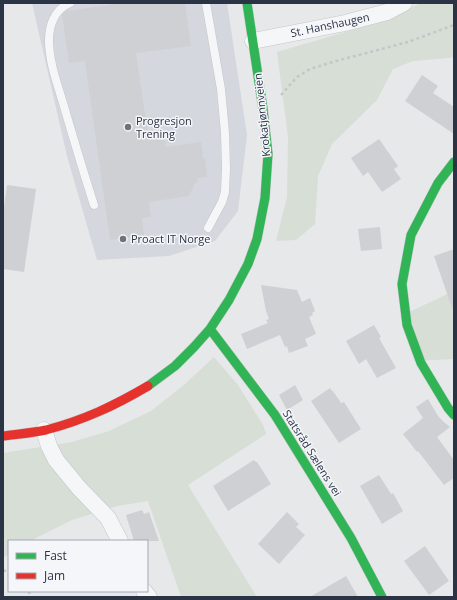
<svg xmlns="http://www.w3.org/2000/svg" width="457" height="600" font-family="'Open Sans',sans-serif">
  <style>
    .built { fill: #d4d7dd }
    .green { fill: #d6ded6 }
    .building { fill: #ced0d3 }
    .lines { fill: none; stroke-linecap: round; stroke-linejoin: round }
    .lane-casing { stroke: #c4c6c8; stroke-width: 9 }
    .street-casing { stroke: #c4c6c8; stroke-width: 17 }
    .fast-casing { stroke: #c4c6c8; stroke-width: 10 }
    .jam-casing { stroke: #c4c6c8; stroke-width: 10 }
    .path { stroke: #c5c6ca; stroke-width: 2.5; stroke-dasharray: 3 3; stroke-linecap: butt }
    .lane { stroke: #f5f6f7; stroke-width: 8 }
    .street { stroke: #f5f6f7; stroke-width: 16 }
    .fast { stroke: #30b455; stroke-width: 9 }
    .jam { stroke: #e5322d; stroke-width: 9 }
    .poi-dot { fill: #6c737f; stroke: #f4f6f9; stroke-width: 1.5 }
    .labels { text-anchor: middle; stroke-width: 3; stroke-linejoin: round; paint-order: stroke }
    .street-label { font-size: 11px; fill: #2b3445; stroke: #f4f6f9 }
    .poi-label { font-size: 11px; fill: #2b3445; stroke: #f4f6f9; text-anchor: start }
  </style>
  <rect width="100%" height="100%" fill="#e6e8ea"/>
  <path class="built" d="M32,3H227L247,135L238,211L215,241L169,256L97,260L67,156Z"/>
  <path class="green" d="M421,3H454V57L449,58L413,61L393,69L377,100L332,144L318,176L315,224L296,240L276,241L287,197L288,137L277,52L383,21Z
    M454,291V359L414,361L409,312Z
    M214,357L238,385L263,425L266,434L188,485L257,597H181L148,501L117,506L72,520L38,537L31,541H9V554L3,558V453L72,442L109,431L151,411L185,384Z"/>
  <path class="building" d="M111,3H185L191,46L136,53L148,135L164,133L166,147L201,142L203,159L205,158L207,177L197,178L198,182L195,183L189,196L149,202L151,217L142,218L144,235L110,240L85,61L69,63L62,15L66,11L111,5Z
    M422,75L438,86L433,93L454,107V134L405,101Z
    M379,139L398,166L394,169L401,179L382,192L368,172L363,176L351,158Z
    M7,185L36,189L24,272L3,269V214Z
    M380,227L382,249L361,251L358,229Z
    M454,249V308H452L434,256Z
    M261,285L297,290L302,302L310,298L315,311L312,313L313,315L309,317L316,334L305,339L308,346L289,353L287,346L285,347L280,335L247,349L241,334L268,323L266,320L269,319L266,311Z
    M374,325L381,337L379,338L396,368L377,378L366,359L359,364L346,341Z
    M295,385L303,400L287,410L279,395Z
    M330,388L332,391H333L341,403L344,402L361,429L339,443L311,401Z
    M428,399L438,416L445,423L450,427L437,437L454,460V478L444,485L418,451L417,452L403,434L423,418L416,407Z
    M254,460L256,462H257L271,484L228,511L213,486Z
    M379,475L391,494L393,493L403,511L382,524L360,486Z
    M142,510L144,514L149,512L159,541H134L126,515Z
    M287,512L299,524L296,527L305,535L279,564L258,544Z
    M425,546L449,581L429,595L404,561Z
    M346,576L358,597H310Z"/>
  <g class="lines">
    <g class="lane-casing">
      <path id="lane" d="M70,3C55,9 49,25 49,40C49,62 57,83 63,103C73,137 83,171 94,205
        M206,3L221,89L225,133L226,168L225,192L222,202L208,228"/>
    </g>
    <g class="street-casing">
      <path id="street" d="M253,41L345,23L387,12L404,3
        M44,430L49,446L56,460L79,488L108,518L120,541
        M144,591L149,597"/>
    </g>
    <g class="fast-casing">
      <path id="fast" d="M454,162L438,183L411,235L402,284L407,325L421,363L448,408L454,415
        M210,329L275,415L351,538L382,597
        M148,386L175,366L194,347L210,329L229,300L248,264L257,239L265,198L268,154L263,109L247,3"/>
    </g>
    <g class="jam-casing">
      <path id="jam" d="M3,436C17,434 32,433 46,430C84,420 114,406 148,386"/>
    </g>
    <path class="path" d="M281,95L297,77L310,69L336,61L408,42L454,25
      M3,571L9,570
      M29,591L30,597"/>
    <use href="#lane" class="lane"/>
    <use href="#street" class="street"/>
    <use href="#fast" class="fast"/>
    <use href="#jam" class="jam"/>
  </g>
  <g class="poi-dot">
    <circle cx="128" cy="127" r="4"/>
    <circle cx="123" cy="239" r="4"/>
  </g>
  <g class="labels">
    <g class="street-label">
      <text transform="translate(330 25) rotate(-12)" y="4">St. Hanshaugen</text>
      <text transform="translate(262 115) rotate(-96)" y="4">Krokatjønnveien</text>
      <text transform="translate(312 453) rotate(58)" y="4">Statsråd Sælens vei</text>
    </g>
    <g class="poi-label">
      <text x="136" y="125">Progresjon<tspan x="136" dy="13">Trening</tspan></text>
      <text x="131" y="243">Proact IT Norge</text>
    </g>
  </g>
  <rect width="457" height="600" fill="none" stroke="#2b3445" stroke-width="8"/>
  <rect x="8" y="540" width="140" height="52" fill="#f4f6f9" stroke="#a4a8b1"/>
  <rect x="16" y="553" width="20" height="6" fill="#30b455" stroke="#a4a8b1"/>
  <text x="44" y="560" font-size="12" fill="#2b3445">Fast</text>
  <rect x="16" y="573" width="20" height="6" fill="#e5322d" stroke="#a4a8b1"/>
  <text x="44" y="580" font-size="12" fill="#2b3445">Jam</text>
</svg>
